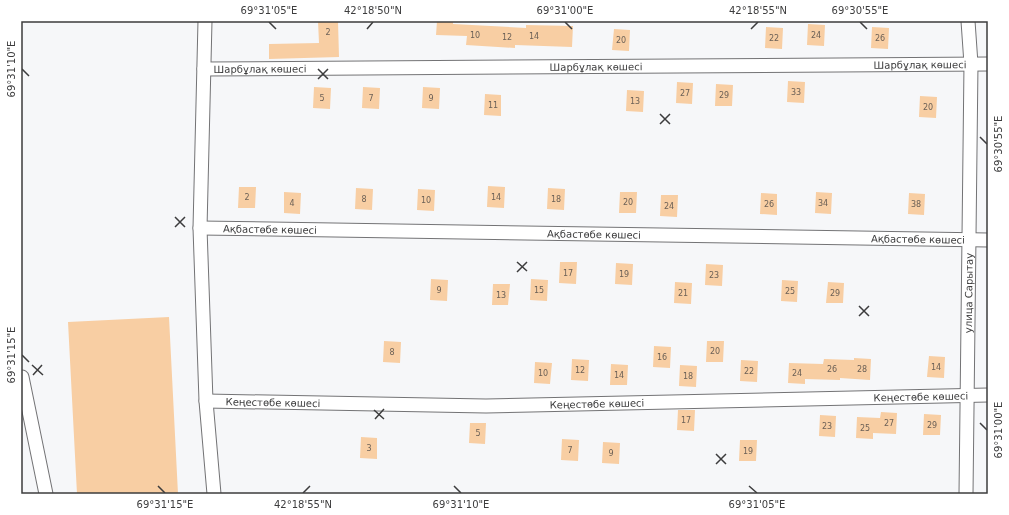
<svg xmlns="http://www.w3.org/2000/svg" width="1009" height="515" font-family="'DejaVu Sans',sans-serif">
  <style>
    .building { fill: #f8cea3 }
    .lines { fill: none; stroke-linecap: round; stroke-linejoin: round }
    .minor-casing { stroke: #737375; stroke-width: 15 }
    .minor { stroke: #fff; stroke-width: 13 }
    .ticks { fill: none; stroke: #3c3c3d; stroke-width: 1.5 }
    .labels { text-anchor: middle; stroke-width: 3; stroke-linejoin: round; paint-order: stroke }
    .number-label { font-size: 8px; fill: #6b6056 }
    .street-label { font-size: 10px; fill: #3c3c3d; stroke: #fff }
    .neatline { fill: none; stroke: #3c3c3d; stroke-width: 1.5 }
    .ticks-label { font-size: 10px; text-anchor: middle; fill: #3c3c3d }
  </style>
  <rect width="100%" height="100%" fill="#f6f7f9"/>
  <path class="building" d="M318,21H338L339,57L269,59V44L319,43Z
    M437,21H453V24L526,28V25L573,26L572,47L515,45V48L466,45L467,36L436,35Z
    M808,24L825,25L824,46L807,45Z
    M766,27L783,28L782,49L765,48Z
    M872,27L889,28L888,49L871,48Z
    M614,29L630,30L629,51L612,50Z
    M788,81L805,82L804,103L787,102Z
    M677,82L693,83L692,104L676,103Z
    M716,84L733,85L732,106H715Z
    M314,87L331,88L330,109L313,108Z
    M363,87L380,88L379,109L362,108Z
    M423,87L440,88L439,109L422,108Z
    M627,90L644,91L643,112L626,111Z
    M485,94L501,95V116L484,115Z
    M920,96L937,97L936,118L919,117Z
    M488,186L505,187L504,208L487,207Z
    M239,187H256L255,208H238Z
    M356,188L373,189L372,210L355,209Z
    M548,188L565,189L564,210L547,209Z
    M418,189L435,190L434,211L417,210Z
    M284,192L301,193L300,214L284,213Z
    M620,192H637L636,213H619Z
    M816,192L832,193L831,214L815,213Z
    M761,193L777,194V215L760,214Z
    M909,193L925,194L924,215L908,214Z
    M661,195H678L677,217L660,216Z
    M560,262H577L576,284L559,283Z
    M616,263L633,264L632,285L615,284Z
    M706,264L723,265L722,286L705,285Z
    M431,279L448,280L447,301L430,300Z
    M531,279L548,280L547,301L530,300Z
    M782,280L798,281L797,302L781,301Z
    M675,282L692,283L691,304L674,303Z
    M828,282L844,283L843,303H826Z
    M493,284H510L508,305H492Z
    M169,317L178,494H77L68,322Z
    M384,341L401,342L400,363L383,362Z
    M707,341H724L723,362H706Z
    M654,346L671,347L670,368L653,367Z
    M929,356L945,357L944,378L927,377Z
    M854,358L871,359L870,380L840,378V380L805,379V384L788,383L789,363L823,364L824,359L854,360Z
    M572,359L589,360L588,381L571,380Z
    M741,360L758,361L757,382L740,381Z
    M535,362L552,363L550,384L534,383Z
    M611,364L628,365L627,385H610Z
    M680,365L697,366L696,387L679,386Z
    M678,410H695L694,431L677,430Z
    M881,412L897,413L896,434L873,433V439L856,438L857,417L880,418Z
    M924,414L941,415L940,435H923Z
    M820,415L836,416L835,437L819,436Z
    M470,423H486L485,444L469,443Z
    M361,437L377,438V459L360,458Z
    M562,439L579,440L578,461L561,460Z
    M740,440H757L756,461H739Z
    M603,442L620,443L619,464L602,463Z"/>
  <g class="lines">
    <g class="minor-casing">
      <g id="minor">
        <path d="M205,21L200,228L206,401L214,494"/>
        <path id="s1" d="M204,69L988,64"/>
        <path id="s2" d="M200,228L988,240"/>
        <path d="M22,377L46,494"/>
        <path id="s3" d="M206,401L486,406L988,395"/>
        <path id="s4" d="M966,494L971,64L968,21"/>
      </g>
    </g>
    <use href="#minor" class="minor"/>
  </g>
  <path class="ticks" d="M269,22L276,29M565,22L572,29M860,22L867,29M367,29L373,22M751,29L758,22M22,69L29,76M318,69L328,79M318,79L328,69M660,114L670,124M660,124L670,114M980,137L987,144M175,217L185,227M175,227L185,217M517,262L527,271M517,272L527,262M859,306L869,316M859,316L869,306M22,355L29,362M32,365L43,375M33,375L42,365M374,410L384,419M375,419L384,409M980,423L987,430M716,454L726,464M716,464L726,454M158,486L165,493M454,486L461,493M749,486L757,493M303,493L310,486"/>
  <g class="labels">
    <g class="number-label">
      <text x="328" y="35">2</text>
      <text x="475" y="38">10</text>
      <text x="816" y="38">24</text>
      <text x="534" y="39">14</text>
      <text x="507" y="40">12</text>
      <text x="774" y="41">22</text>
      <text x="880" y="41">26</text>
      <text x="621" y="43">20</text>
      <text x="796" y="95">33</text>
      <text x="685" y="96">27</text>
      <text x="724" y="98">29</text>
      <text x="322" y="101">5</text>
      <text x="371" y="101">7</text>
      <text x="431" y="101">9</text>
      <text x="635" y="104">13</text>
      <text x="493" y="108">11</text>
      <text x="928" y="110">20</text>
      <text x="247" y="200">2</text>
      <text x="496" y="200">14</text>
      <text x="364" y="202">8</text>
      <text x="556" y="202">18</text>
      <text x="426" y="203">10</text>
      <text x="628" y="205">20</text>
      <text x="292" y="206">4</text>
      <text x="823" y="206">34</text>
      <text x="769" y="207">26</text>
      <text x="916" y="207">38</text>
      <text x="669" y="209">24</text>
      <text x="568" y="276">17</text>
      <text x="624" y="277">19</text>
      <text x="714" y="278">23</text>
      <text x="439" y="293">9</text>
      <text x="539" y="293">15</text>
      <text x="790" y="294">25</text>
      <text x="683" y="296">21</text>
      <text x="835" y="296">29</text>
      <text x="501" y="298">13</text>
      <text x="715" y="354">20</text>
      <text x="392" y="355">8</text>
      <text x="662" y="360">16</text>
      <text x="936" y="370">14</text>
      <text x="832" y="372">26</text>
      <text x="862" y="372">28</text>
      <text x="580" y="373">12</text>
      <text x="749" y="374">22</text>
      <text x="543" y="376">10</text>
      <text x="797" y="376">24</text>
      <text x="619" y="378">14</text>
      <text x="688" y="379">18</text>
      <text x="686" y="423">17</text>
      <text x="889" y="426">27</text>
      <text x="932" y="428">29</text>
      <text x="827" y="429">23</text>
      <text x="865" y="431">25</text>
      <text x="478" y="436">5</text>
      <text x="369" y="451">3</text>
      <text x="570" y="453">7</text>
      <text x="748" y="454">19</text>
      <text x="611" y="456">9</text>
    </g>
    <g class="street-label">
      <text dy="4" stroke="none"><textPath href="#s1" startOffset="716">Шарбұлақ көшесі</textPath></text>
      <text dy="4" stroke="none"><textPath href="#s1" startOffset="392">Шарбұлақ көшесі</textPath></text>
      <text dy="4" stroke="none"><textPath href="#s1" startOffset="56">Шарбұлақ көшесі</textPath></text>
      <text dy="4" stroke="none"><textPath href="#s2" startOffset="70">Ақбастөбе көшесі</textPath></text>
      <text dy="4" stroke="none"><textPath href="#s2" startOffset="394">Ақбастөбе көшесі</textPath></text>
      <text dy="4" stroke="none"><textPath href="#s2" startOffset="718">Ақбастөбе көшесі</textPath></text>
      <text dy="4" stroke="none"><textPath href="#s4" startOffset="201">улица Сарытау</textPath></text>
      <text dy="4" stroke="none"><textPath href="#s3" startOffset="715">Кеңестөбе көшесі</textPath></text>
      <text dy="4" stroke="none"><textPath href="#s3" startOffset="67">Кеңестөбе көшесі</textPath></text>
      <text dy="4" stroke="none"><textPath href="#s3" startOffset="391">Кеңестөбе көшесі</textPath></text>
    </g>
  </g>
  <rect width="1009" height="515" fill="none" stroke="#ffffff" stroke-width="44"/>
  <rect x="22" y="22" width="965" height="471" class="neatline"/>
  <g class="ticks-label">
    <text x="269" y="14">69°31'05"E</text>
    <text x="373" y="14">42°18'50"N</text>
    <text x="565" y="14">69°31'00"E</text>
    <text x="758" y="14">42°18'55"N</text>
    <text x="860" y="14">69°30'55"E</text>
    <text transform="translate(11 69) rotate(-90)" y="4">69°31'10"E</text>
    <text transform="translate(998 144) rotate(-90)" y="4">69°30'55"E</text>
    <text transform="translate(11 355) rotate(-90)" y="4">69°31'15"E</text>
    <text transform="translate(998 430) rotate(-90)" y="4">69°31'00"E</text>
    <text x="165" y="508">69°31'15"E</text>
    <text x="303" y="508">42°18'55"N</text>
    <text x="461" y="508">69°31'10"E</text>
    <text x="757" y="508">69°31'05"E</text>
  </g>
</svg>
